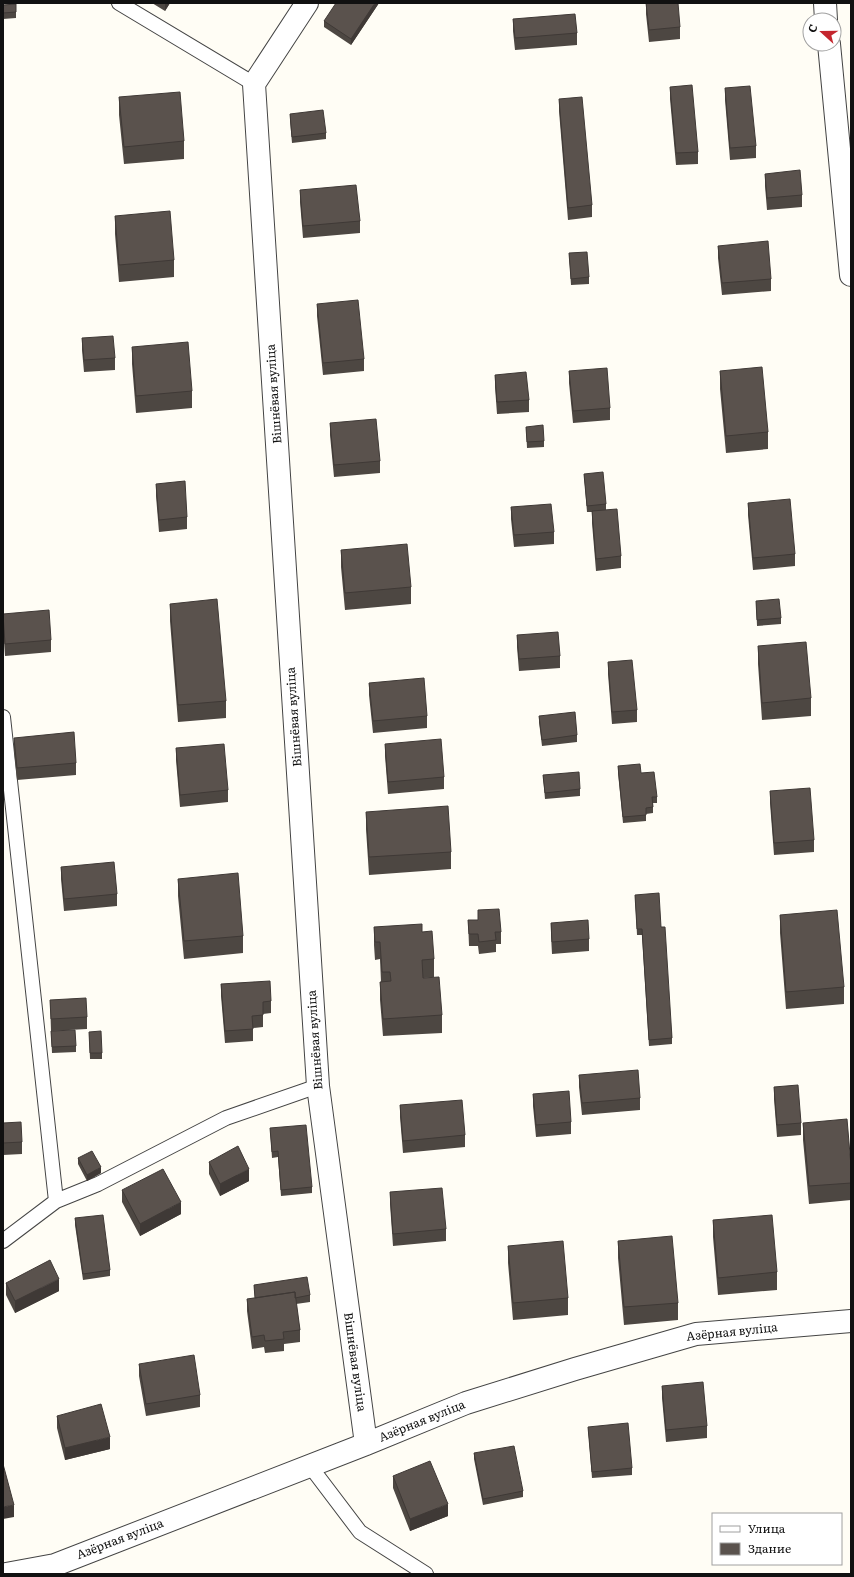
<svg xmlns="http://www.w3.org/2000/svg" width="854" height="1577" font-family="Literata,serif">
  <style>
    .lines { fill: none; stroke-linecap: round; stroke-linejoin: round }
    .lane-casing { stroke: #444; stroke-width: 16 }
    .street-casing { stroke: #444; stroke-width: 24 }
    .lane { stroke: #fff; stroke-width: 14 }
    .street { stroke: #fff; stroke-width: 22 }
    .wall { fill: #4d4742 }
    .shaded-wall { fill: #3f3936 }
    .building { fill: #5a524d; stroke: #3f3936 }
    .labels { text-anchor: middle; stroke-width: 4; stroke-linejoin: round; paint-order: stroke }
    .street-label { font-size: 12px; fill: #111; stroke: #fff }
  </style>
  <rect width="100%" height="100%" fill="#fffdf5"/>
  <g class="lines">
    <g class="lane-casing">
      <path id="lane" d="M119,3L254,84
        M3,717L56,1201
        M3,1241L56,1201L98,1184L226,1118L318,1086
        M310,1466L360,1532L426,1574"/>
    </g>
    <g class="street-casing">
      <path id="street" d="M307,3L254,84L318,1086L366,1444
        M825,3L826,20
        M829,44L851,275
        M6,1574L55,1565L366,1444L466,1403L575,1369L696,1334L851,1321"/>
    </g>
    <use href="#lane" class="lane"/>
    <use href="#street" class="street"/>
  </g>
  <path class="wall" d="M152,3H170L165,11Z
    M379,3L351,45L324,27V21Z
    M646,3L680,27V39L649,42L646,14Z
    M16,4V18L3,19V5Z
    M513,19L577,33V45L515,50L513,31Z
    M670,87L698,152V164L676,165L670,99Z
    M725,88L756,146V158L730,160L725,100Z
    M119,97L184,141V159L124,164L119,115Z
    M559,99L592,205V217L568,220L559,111Z
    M290,114L326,133V139L292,143L290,120Z
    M765,174L802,195V207L767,210L765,186Z
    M300,190L360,221V233L303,238L300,202Z
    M115,216L174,260V277L119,282L115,234Z
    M718,246L771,279V291L722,295L718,258Z
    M569,253L589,277V284L571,285Z
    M317,304L364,359V371L323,375L317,316Z
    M82,338L115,358V370L84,372L82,350Z
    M132,347L192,391V408L136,413L132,364Z
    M569,371L610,408V420L573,423L569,383Z
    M720,371L768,432V449L726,453L720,389Z
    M495,375L529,400V412L497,414L495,387Z
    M330,423L380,461V473L334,477L330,435Z
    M526,427L544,441V447L527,448Z
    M584,474L606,504V510L621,556V568L596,571L592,523V512H587Z
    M156,484L187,517V529L159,532L156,496Z
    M748,503L795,554V566L753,570L748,515Z
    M511,507L554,532V544L514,547L511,519Z
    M341,550L411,587V604L345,610L341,567Z
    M756,601L781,618V624L757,626Z
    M170,604L226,701V718L178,722L170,621Z
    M3,614L51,640V652L5,656L3,626Z
    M517,635L560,656V668L519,671L517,647Z
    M758,646L811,698V716L762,720L758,664Z
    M608,662L637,710V722L612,724L608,674Z
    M369,683L427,716V728L373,733L369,695Z
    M539,716L577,735V742L542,746L539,722Z
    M14,738L76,763V775L17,780L14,750Z
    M385,744L444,777V789L388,794L385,756Z
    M176,748L228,790V802L180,807L176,760Z
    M618,766L641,773L657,797V803H653V813L646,814V821L623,823L618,773Z
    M543,775L580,789V796L545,799Z
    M770,791L814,840V852L774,855L770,803Z
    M366,812L451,852V869L369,875L366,829Z
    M61,867L117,894V906L64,911L61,879Z
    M178,879L243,936V953L184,959L178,896Z
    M635,895L661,927L672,1038V1044L649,1046L642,935H637Z
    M478,910L501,932V944H496V952L479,954L478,946H469L468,920H478Z
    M780,915L844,987V1004L786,1009L780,933Z
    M551,923L589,939V951L552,954L551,935Z
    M374,927L422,932L434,959V977L423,978L442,1015V1033L383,1036L380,1000V982H381L380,959L375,960L374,945Z
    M221,984L271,1001V1013L263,1014V1027L253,1028V1041L225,1043L221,996Z
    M50,1000L87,1017V1029L51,1031Z
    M51,1031L76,1046V1052L52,1053Z
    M89,1032L102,1053V1059H90Z
    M579,1075L640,1098V1110L582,1115L579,1087Z
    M774,1087L801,1123V1135L777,1137L774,1099Z
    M533,1094L571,1122V1134L536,1137L533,1106Z
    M400,1105L465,1135V1147L403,1153L400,1117Z
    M3,1123L22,1142V1154L3,1155Z
    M803,1123L851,1166V1200L809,1204L803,1140Z
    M270,1128L312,1187V1193L281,1196L278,1157L272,1158Z
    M78,1158L101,1173L87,1181L78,1164Z
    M209,1162L249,1181L220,1196L209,1174Z
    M122,1190L181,1214L140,1236L122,1202Z
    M390,1192L446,1229V1241L393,1246L390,1204Z
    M75,1218L110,1270V1276L83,1280L75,1225Z
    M713,1220L777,1272V1290L718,1295L713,1237Z
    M618,1241L678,1303V1320L624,1325L618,1258Z
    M508,1246L568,1298V1315L513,1320L508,1263Z
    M6,1283L59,1291L15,1313L6,1295Z
    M254,1285L310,1295V1302L296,1304L300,1330V1342L284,1344V1351L265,1353L264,1347L252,1349L247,1311V1299L255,1298Z
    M139,1364L200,1395V1407L146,1416L139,1376Z
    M662,1386L707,1426V1438L666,1442L662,1398Z
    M57,1416L110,1449L65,1460L57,1428Z
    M588,1427L632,1468V1475L592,1478Z
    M474,1453L523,1491V1497L483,1505L474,1459Z
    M393,1476L448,1516L410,1531L393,1488Z"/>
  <path class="shaded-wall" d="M165,3H170L165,11Z
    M375,3H379L351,45V39Z
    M101,1167V1173L87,1181V1175Z
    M249,1169V1181L220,1196V1184Z
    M181,1202V1214L140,1236V1224Z
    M59,1279V1291L15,1313V1301Z
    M110,1437V1449L65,1460V1448Z
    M448,1504V1516L410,1531V1519Z
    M14,1505V1517L3,1519V1507Z"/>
  <path class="building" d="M336,3H375L351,39L324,21Z
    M646,3H678L680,27L649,30Z
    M16,4V12L3,13V5Z
    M575,14L577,33L515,38L513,19Z
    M692,85L698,152L676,153L670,87Z
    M750,86L756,146L730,148L725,88Z
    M180,92L184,141L124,147L119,97Z
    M582,97L592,205L568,208L559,99Z
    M323,110L326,133L292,137L290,114Z
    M800,170L802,195L767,198L765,174Z
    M356,185L360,221L303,226L300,190Z
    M170,211L174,260L119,265L115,216Z
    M768,241L771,279L722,283L718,246Z
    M587,252L589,277L571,279L569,253Z
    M358,300L364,359L323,363L317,304Z
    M113,336L115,358L84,360L82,338Z
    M188,342L192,391L136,396L132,347Z
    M762,367L768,432L726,436L720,371Z
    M607,368L610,408L573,411L569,371Z
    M526,372L529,400L497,402L495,375Z
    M376,419L380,461L334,465L330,423Z
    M543,425L544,441L527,442L526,427Z
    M603,472L606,504L587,506L584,474Z
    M185,481L187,517L159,520L156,484Z
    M790,499L795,554L753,558L748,503Z
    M551,504L554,532L514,535L511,507Z
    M617,509L621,556L596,559L592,511Z
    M407,544L411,587L345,593L341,550Z
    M217,599L226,701L178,705L170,604Z
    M779,599L781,618L757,620L756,601Z
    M49,610L51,640L5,644L3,614Z
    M558,632L560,656L519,659L517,635Z
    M806,642L811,698L762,703L758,646Z
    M632,660L637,710L612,712L608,662Z
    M424,678L427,716L373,721L369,683Z
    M575,712L577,735L542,740L539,716Z
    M74,732L76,763L17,768L14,738Z
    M441,739L444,777L388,782L385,744Z
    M224,744L228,790L180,795L176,748Z
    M640,764L641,773L654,772L657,797H652L653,807L646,808V815L623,817L618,766Z
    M579,772L580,789L545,793L543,775Z
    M810,788L814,840L774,843L770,791Z
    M448,806L451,852L369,857L366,812Z
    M114,862L117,894L64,899L61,867Z
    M238,873L243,936L184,941L178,879Z
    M659,893L661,927H665L672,1038L649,1040L642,929H637L635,895Z
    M499,909L501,932H495L496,940L479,942L478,934H469L468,920H478V910Z
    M837,910L844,987L786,992L780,915Z
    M588,920L589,939L552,942L551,923Z
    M422,924V932L432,931L434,959L422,960L423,978L439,977L442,1015L383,1019L380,982L391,981L390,972H382L380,942H375L374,927Z
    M270,981L271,1001L263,1002V1015L252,1016L253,1029L225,1031L221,984Z
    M86,998L87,1017L51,1019L50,1000Z
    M75,1030L76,1046L52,1047L51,1031Z
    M101,1031L102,1053H90L89,1032Z
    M638,1070L640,1098L582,1103L579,1075Z
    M798,1085L801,1123L777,1125L774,1087Z
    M569,1091L571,1122L536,1125L533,1094Z
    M462,1100L465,1135L403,1141L400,1105Z
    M847,1119L851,1166V1183L809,1186L803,1123Z
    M21,1122L22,1142L3,1143V1123Z
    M306,1125L312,1187L281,1190L278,1151L272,1152L270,1128Z
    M238,1146L249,1169L220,1184L209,1162Z
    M92,1151L101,1167L87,1175L78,1158Z
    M163,1169L181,1202L140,1224L122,1190Z
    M442,1188L446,1229L393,1234L390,1192Z
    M103,1215L110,1270L83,1274L75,1218Z
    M772,1215L777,1272L718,1278L713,1220Z
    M672,1236L678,1303L624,1307L618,1241Z
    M563,1241L568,1298L513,1303L508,1246Z
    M50,1260L59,1279L15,1301L6,1283Z
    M307,1277L310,1295L295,1298V1292L255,1298L254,1285Z
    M295,1292L300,1330L283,1332L284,1339L265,1341L264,1335L252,1337L247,1299Z
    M194,1355L200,1395L146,1404L139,1364Z
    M703,1382L707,1426L666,1430L662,1386Z
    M101,1404L110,1437L65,1448L57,1416Z
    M628,1423L632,1468L592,1472L588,1427Z
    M514,1446L523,1491L483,1499L474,1453Z
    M430,1461L448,1504L410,1519L393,1476Z
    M3,1464L14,1505L3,1507Z"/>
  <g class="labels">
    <g class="street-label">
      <text transform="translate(274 394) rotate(-94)" y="4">Вішнёвая вуліца</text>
      <text transform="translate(294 717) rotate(-94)" y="4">Вішнёвая вуліца</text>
      <text transform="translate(315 1040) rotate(-94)" y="4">Вішнёвая вуліца</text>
      <text transform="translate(732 1332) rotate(-6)" y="4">Азёрная вуліца</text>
      <text transform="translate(355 1362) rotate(82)" y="4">Вішнёвая вуліца</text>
      <text transform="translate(422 1421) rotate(-22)" y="4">Азёрная вуліца</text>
      <text transform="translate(120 1539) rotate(-21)" y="4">Азёрная вуліца</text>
    </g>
  </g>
  <rect width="854" height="1577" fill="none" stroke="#111111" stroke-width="8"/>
  <rect x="712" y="1513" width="130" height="52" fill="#ffffff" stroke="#a0a0a0"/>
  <rect x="720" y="1526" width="20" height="6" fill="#ffffff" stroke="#a0a0a0"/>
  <text x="748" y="1533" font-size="12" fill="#111111">Улица</text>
  <rect x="720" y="1543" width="20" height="12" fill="#5a524d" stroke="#a0a0a0"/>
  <text x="748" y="1553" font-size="12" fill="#111111">Здание</text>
  <g transform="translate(822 32) rotate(291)"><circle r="19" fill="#ffffff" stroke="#a0a0a0"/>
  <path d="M0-3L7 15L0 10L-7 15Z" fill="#c4262e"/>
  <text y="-6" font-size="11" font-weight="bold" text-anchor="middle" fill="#111111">С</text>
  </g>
</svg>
